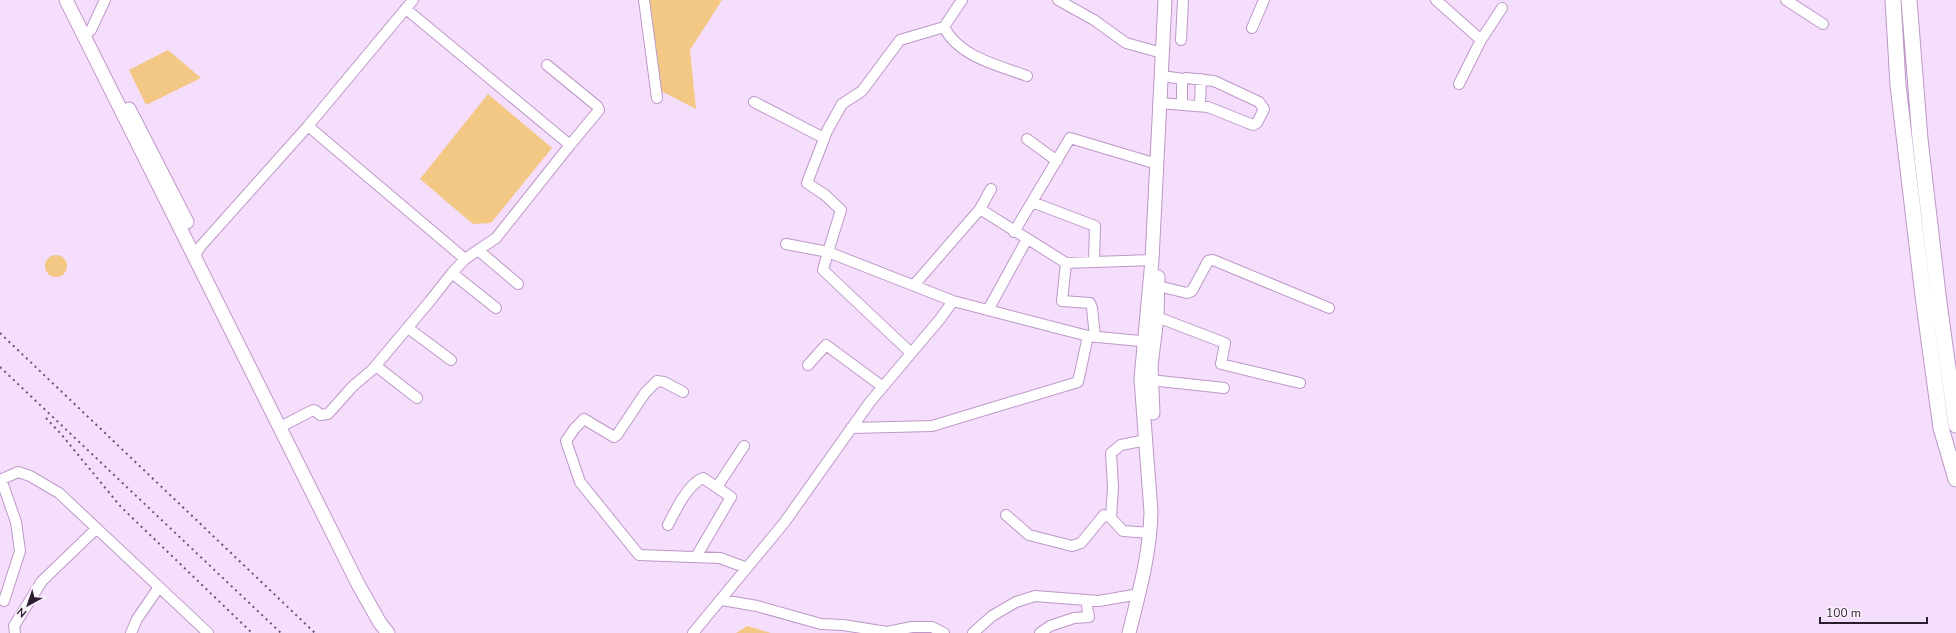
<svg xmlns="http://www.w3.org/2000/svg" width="1956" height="633" font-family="'Nunito Sans',sans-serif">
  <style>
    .green { fill: #f2c884 }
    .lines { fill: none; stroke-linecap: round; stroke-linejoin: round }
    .minor-casing { stroke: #bd98c8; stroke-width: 12 }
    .major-casing { stroke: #bd98c8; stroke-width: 15 }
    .highway-casing { stroke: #bd98c8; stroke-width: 17 }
    .minor { stroke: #fff; stroke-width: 10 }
    .major { stroke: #fff; stroke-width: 13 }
    .highway { stroke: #fff; stroke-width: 15 }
    .rail { stroke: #66556b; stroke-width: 2; stroke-dasharray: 2 4; stroke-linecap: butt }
  </style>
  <rect width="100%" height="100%" fill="#f5ddfc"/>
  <path class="green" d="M647,0H722L690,50L696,109L659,90Z
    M168,50L201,78L146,105L129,70Z
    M488,94L552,148L491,223L473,224L420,179Z
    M45 266a11 11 0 1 1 22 0a11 11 0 1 1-22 0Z
    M747,626L771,633H736Z"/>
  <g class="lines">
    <g class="minor-casing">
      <path id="minor" d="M644,0L657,98
        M1058,0L1094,20L1126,43L1162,53
        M1436,0L1481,40L1502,8
        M1786,0L1823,24
        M406,9L570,145L599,110L597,106L547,65
        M944,27C959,57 998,65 1027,76
        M1252,28L1264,0
        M84,36L91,30L105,0
        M1181,40L1183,0
        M1169,77L1183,79
        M1459,84L1481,40
        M754,102L824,138
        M1160,103L1208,107L1253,125L1257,123L1264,109L1259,102L1214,81L1186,78L1182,81V105
        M1200,106L1201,79
        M308,126L465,259
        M1027,139L1057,161
        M1032,202L1095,226L1094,262
        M980,209L991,189
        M1014,232L1070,138L1157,164
        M786,244L828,252L823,270L911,353
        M478,250L518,284
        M195,256L200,247L308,126L413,0
        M1066,263L1062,301L1090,303L1092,308L1095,337
        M452,273L465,259L496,238L570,145
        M914,285L980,209L1066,263L1152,260
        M1158,286L1187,293L1192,291L1208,261L1213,260L1329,308
        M988,310L1027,239
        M1157,317L1225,343L1221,364L1300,383
        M408,328L451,360
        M1088,336L1150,342
        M808,365L826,345L883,387
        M376,366L417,398
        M1150,380L1224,388
        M683,392L664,382L657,381L645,393L617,435L614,437L584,419L575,428L566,441L580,482L639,555L720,558L747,568
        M286,424L313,410L316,411L320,415L328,414L353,386L372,370L430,301L452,273L496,308
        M851,428L932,426L1078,382L1088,336L953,301
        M1146,440L1121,445L1111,453L1113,487L1111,518L1123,531L1150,533
        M1,479L16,522L20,551L4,601
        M0,480L18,472L30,476L59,493L208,633
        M717,487L744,446
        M1006,515L1029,535L1072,546L1081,543L1104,515L1111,518
        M668,525C675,511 688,484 703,478L731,497L696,557
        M722,600L757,606L821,624L843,625L887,632L912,627H932L944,633
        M15,633L14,626L42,581L96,529
        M131,633L137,619L159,587
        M693,633L784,523L870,402L940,319L953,301L828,252L841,210L825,195L807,183L827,131L842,104L862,91L900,40L944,27L962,0
        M973,633L992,616L1016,602L1035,596L1099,601L1139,594
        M1040,633L1050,626L1074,618L1089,617L1086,601"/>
    </g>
    <g class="major-casing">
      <path id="major" d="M66,0L358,584L380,623L388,633
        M129,109L187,222
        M1153,413L1151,366L1157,317L1158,277
        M1129,633C1139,593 1150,554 1151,512L1141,379L1152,260L1165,0"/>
    </g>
    <g class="highway-casing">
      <path id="highway" d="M1893,0L1898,85L1924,304L1941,428L1956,479
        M1909,0L1920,139L1939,303L1956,425"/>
    </g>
    <use href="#minor" class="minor"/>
    <use href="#major" class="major"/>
    <use href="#highway" class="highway"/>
    <path class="rail" d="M0,333L315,633
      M0,367L281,633
      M46,418L61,434L121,507L252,633"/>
  </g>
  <g transform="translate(28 605) rotate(220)" stroke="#f9f1fb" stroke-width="3" paint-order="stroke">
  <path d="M0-3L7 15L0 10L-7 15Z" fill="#2b1d2f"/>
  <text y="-6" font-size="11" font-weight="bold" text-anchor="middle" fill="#2b1d2f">N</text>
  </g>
  <path d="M1820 617v6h107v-6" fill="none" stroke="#2b1d2f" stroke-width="2"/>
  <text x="1826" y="617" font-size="12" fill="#2b1d2f" stroke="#f9f1fb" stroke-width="3" paint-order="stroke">100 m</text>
</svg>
